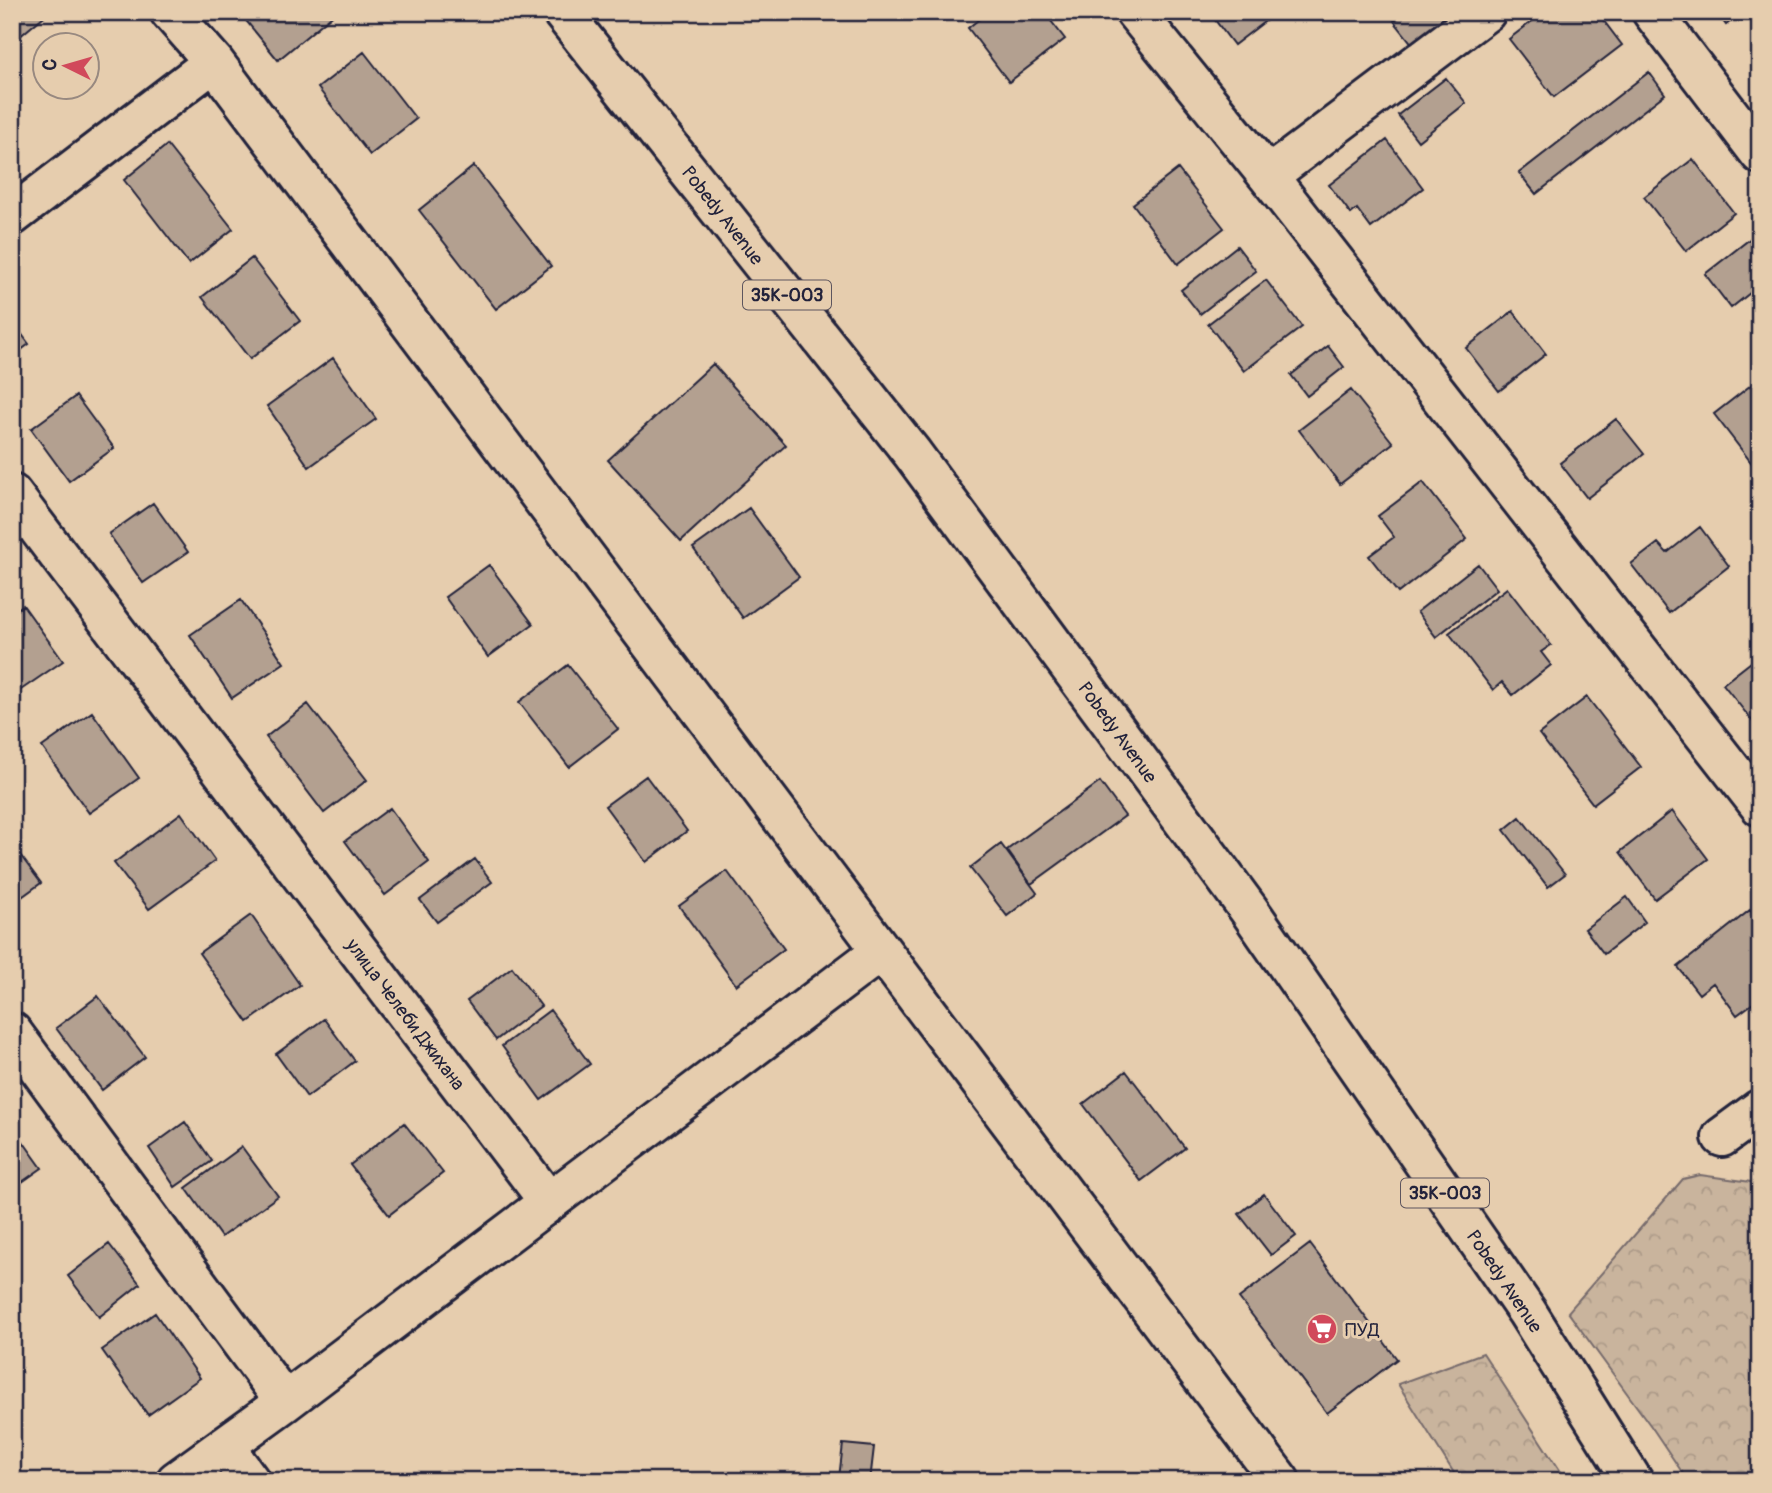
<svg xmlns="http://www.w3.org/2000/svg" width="1772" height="1493" font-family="Pangolin,sans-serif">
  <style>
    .forest { fill: url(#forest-crowns); stroke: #766b6c; stroke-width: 2 }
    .building { fill: #b3a090; stroke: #22223b; stroke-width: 2 }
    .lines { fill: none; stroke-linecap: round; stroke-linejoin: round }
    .minor-casing { stroke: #22223b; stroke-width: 44 }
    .major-casing { stroke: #22223b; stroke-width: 44 }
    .minor { stroke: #e6cdae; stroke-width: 38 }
    .major { stroke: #e6cdae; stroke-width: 38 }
    .labels { text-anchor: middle; stroke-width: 6; stroke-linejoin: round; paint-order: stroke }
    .shield { fill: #e6cdae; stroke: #5d555e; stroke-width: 2 }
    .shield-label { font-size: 18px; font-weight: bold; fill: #22223b }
    .street-label { font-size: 19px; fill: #22223b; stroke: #e6cdae }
    .poi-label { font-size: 19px; fill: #22223b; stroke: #e6cdae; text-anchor: start }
  </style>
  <defs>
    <pattern id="forest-crowns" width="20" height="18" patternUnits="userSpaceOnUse" patternTransform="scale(1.75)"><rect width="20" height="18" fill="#c9b49d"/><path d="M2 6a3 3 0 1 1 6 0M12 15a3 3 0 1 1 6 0" fill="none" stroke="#ac9a88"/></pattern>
  </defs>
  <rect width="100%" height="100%" fill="#e6cdae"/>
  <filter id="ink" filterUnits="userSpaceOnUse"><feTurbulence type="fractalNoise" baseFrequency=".0143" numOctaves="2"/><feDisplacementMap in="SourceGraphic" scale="14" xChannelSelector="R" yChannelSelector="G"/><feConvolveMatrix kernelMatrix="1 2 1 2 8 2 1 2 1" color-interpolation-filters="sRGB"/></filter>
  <g filter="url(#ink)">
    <path class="forest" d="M1700,1175L1751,1182L1760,1190V1481H1688L1653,1429L1568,1312L1683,1179Z
      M1483,1353L1566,1481H1459L1398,1384Z"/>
    <path class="building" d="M12,12H49L19,37L12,28Z
      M239,12H336L278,60Z
      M988,12H1044L1065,39L1009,82L968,28Z
      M1209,12H1277L1234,45Z
      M1406,12H1465L1417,50L1394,21Z
      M1544,12H1597L1622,45L1554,97L1509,39Z
      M1716,12H1742L1726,25Z
      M364,52L416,119L370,155L318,88Z
      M1649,72L1665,94L1536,194L1519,173Z
      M1446,78L1466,103L1418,141L1398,115Z
      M1387,140L1423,188L1371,228L1357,209L1351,214L1329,185Z
      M167,145L233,229L189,264L124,180Z
      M1693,159L1734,213L1686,251L1644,197Z
      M474,166L551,266L496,309L419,210Z
      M1178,169L1224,228L1178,264L1133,204Z
      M1755,235L1760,241V285L1731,308L1705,274Z
      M1237,246L1256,271L1200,314L1181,290Z
      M252,258L300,321L250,359L202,297Z
      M1266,280L1302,327L1244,371L1208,324Z
      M1513,311L1546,354L1499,391L1466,348Z
      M12,321L29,344L12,357Z
      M1328,346L1344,367L1307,396L1291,375Z
      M333,358L376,419L309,467L267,406Z
      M713,364L786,445L681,541L608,460Z
      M1760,378V474L1714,414Z
      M1351,390L1393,443L1340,484L1299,430Z
      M76,396L114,448L69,481L31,429Z
      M1616,419L1644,454L1587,498L1560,463Z
      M1423,482L1467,539L1398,593L1369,556L1394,537L1378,516Z
      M153,503L188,552L143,583L109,534Z
      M749,508L799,577L743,618L693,548Z
      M1700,527L1729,566L1669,613L1631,564L1658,543L1667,553Z
      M1478,564L1497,589L1436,637L1417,612Z
      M489,565L533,624L488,657L445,597Z
      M1507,588L1551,645L1541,652L1551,665L1513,695L1502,682L1493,690L1449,633Z
      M241,600L284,663L232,698L190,635Z
      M23,605L63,661L15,694L12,690V613Z
      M1760,655V717L1753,722L1723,684Z
      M568,665L618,729L569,767L519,702Z
      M1587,697L1641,767L1593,804L1539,734Z
      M308,704L367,780L324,813L266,737Z
      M92,712L139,778L89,813L42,747Z
      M646,776L687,831L646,862L605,806Z
      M1100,782L1125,816L1031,884L1007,850Z
      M390,808L429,862L385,895L345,841Z
      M1672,811L1708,859L1655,899L1620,852Z
      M181,813L215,861L149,909L114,863Z
      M1520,817L1565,874L1548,887L1504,830Z
      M12,844L41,883L12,904Z
      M1001,844L1037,893L1007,916L970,868Z
      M475,859L492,882L437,922L420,900Z
      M727,871L784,949L736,985L679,906Z
      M1627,897L1645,922L1604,954L1585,929Z
      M1750,910L1760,923V998L1737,1015L1713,983L1699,994L1678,967Z
      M251,915L300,985L248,1022L199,953Z
      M512,967L541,1006L496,1040L467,1001Z
      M98,996L145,1057L102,1090L56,1028Z
      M550,1010L590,1064L541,1100L502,1046Z
      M324,1019L355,1061L307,1097L276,1054Z
      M1126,1071L1185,1148L1141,1181L1083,1104Z
      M185,1122L212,1161L175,1187L149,1148Z
      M404,1123L443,1173L389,1215L350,1165Z
      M12,1126L42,1168L12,1189Z
      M242,1147L278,1196L221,1237L186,1188Z
      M1264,1194L1296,1236L1271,1255L1239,1214Z
      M109,1244L140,1284L99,1317L68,1276Z
      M1310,1244L1397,1359L1327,1413L1239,1298Z
      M155,1313L200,1378L148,1415L102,1350Z
      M843,1444L874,1447L870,1481L839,1478Z"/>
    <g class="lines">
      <g class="minor-casing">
        <path id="minor" d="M170,12L214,62L1280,1481
          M1135,12L1268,176L1760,806
          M1652,12L1760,154
          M1268,176L1486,12
          M12,216L214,62
          M12,494L549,1202L881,951
          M12,1032L285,1402
          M1722,1137L1760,1109
          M225,1447L250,1481
          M176,1481L285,1402L549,1202"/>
      </g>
      <g class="major-casing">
        <path id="major" d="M562,12L912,453L1249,910L1527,1312L1633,1481"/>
      </g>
      <use href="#minor" class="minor"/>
      <use href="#major" class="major"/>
    </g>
  </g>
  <defs>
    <g id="supermarket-disc" transform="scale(1.575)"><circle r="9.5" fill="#d1495b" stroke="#e6cdae"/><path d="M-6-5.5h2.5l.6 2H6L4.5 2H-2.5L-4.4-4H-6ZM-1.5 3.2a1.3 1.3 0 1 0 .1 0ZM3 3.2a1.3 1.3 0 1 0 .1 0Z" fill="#fff"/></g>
  </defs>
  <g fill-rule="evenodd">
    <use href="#supermarket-disc" x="1322" y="1329"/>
  </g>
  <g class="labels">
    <g class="shield">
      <rect x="743" y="280.5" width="88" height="29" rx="5"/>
      <rect x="1401" y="1178.5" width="88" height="29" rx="5"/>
    </g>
    <g class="shield-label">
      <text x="787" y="301">35К-003</text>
      <text x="1445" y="1199">35К-003</text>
    </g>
    <g class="street-label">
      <text transform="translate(723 215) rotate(52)" y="7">Pobedy Avenue</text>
      <text transform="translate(1118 732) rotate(54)" y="7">Pobedy Avenue</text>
      <text transform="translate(406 1014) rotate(53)" y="7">улица Челеби Джихана</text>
      <text transform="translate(1505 1281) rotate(56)" y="7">Pobedy Avenue</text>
    </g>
    <g class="poi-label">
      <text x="1345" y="1336">ПУД</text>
    </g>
  </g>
  <rect width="1772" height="1493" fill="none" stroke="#e6cdae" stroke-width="42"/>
  <rect x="21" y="21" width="1730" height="1451" fill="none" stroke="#22223b" stroke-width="2.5" filter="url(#ink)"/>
  <g transform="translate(66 66) rotate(275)"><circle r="33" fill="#e6cdae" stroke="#988980" stroke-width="2"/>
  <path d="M0-5L12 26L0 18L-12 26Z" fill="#d1495b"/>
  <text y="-10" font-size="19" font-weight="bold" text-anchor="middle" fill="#22223b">С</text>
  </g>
</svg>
